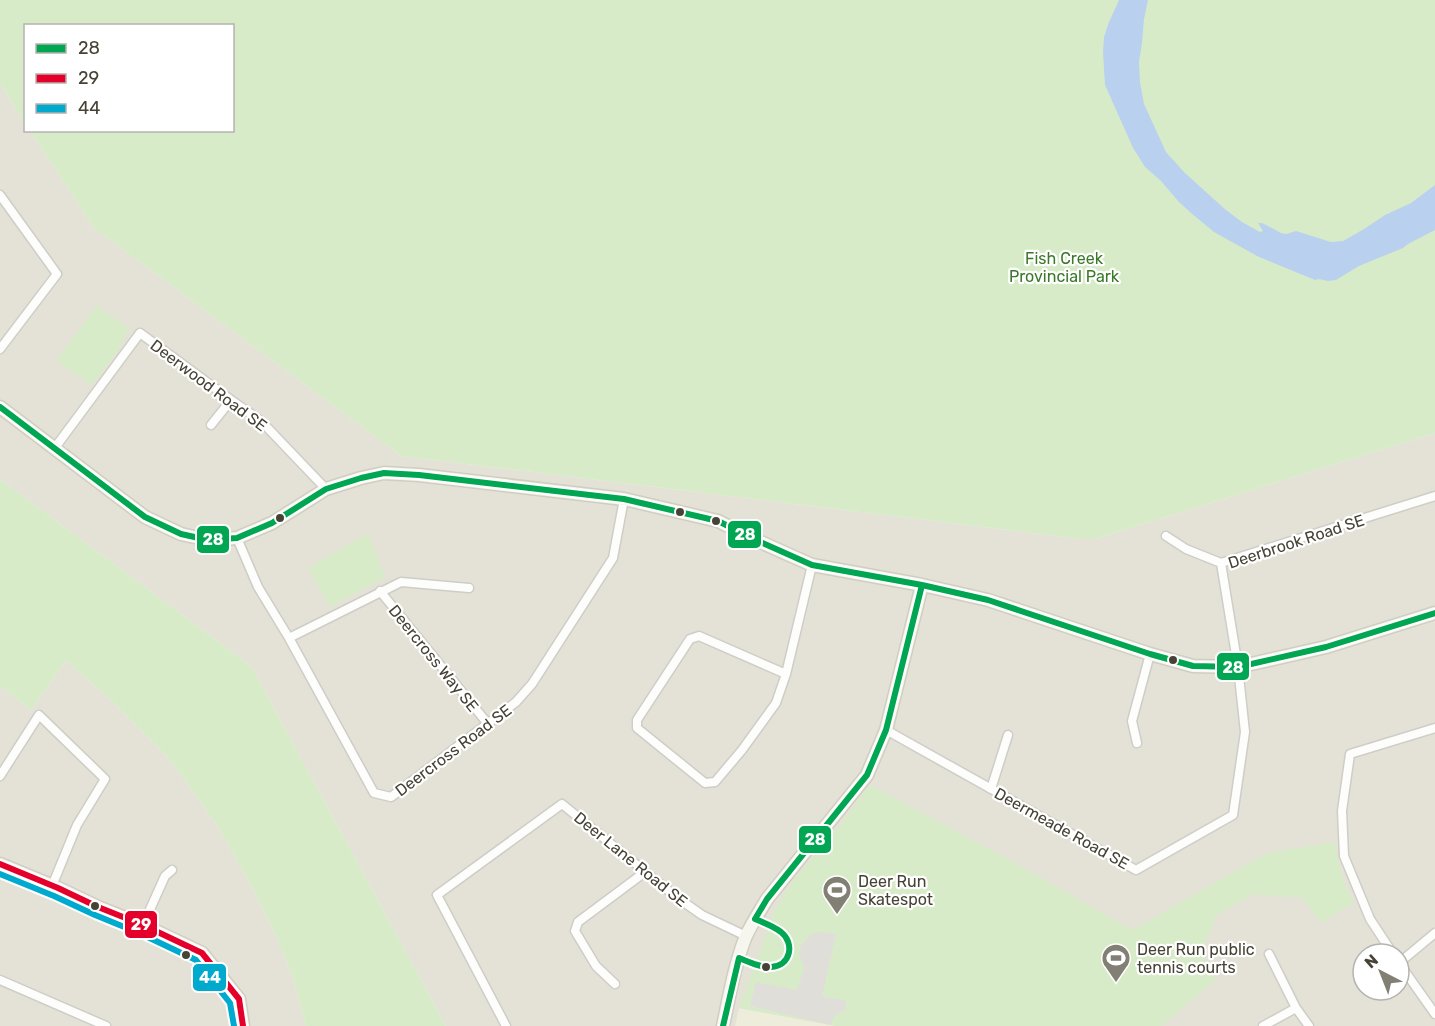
<svg xmlns="http://www.w3.org/2000/svg" width="1435" height="1026" font-family="Rubik,sans-serif">
  <style>
    .residential { fill: #e4e2d6; fill-rule: evenodd }
    .education { fill: #eeecdb }
    .green { fill: #d8ebc9 }
    .parking { fill: #dfded9 }
    .water { fill: #b9d1ef }
    .lines { fill: none; stroke-linecap: round; stroke-linejoin: round }
    .street-casing { stroke: #cecdc7; stroke-width: 11 }
    .secondary-casing { stroke: #d0cec0; stroke-width: 15 }
    .street { stroke: #fdfdfc; stroke-width: 8 }
    .secondary { stroke: #f6f5ee; stroke-width: 12 }
    .bus-1-casing { stroke: #fff; stroke-width: 10 }
    .bus-2-casing { stroke: #fff; stroke-width: 10 }
    .bus-3-casing { stroke: #fff; stroke-width: 10 }
    .bus-1 { stroke: #00a651; stroke-width: 6 }
    .bus-2 { stroke: #e4002b; stroke-width: 6 }
    .bus-3 { stroke: #00a9ce; stroke-width: 6 }
    .bus-dot { fill: #464235; stroke: #fff; stroke-width: 2 }
    .labels { text-anchor: middle; stroke-width: 4.5; stroke-linejoin: round; paint-order: stroke }
    .park-label { font-size: 16px; fill: #397928; stroke: #fff }
    .street-label { font-size: 16px; fill: #464235; stroke: #fff }
    .poi-label { font-size: 16px; fill: #464235; stroke: #fff; text-anchor: start }
    .line-badge { stroke: #fff; stroke-width: 2 }
    .badge-label { font-size: 16px; text-anchor: middle; font-weight: bold; fill: #fff }
  </style>
  <rect width="100%" height="100%" fill="#f0efe9"/>
  <path class="residential" d="M0,84L25,123L26,130L30,131L94,228L401,456L1082,539H1095L1435,433V1026H446L251,666L0,479ZM1363,954H1399V990H1363Z
    M66,661L111,700L165,754L202,804L221,832L253,889L275,934L293,978L306,1026H0V686L31,710Z"/>
  <path class="education" d="M739,1008L836,1026H735Z"/>
  <path class="green" d="M0,0H1435V433L1095,539H1082L401,456L94,228L30,131L232,130V26H26L25,123L0,84Z
    M97,305L130,330L126,333L118,351L92,385L56,361Z
    M0,479L251,666L446,1026H306L293,978L275,934L253,889L221,832L202,804L165,754L111,700L66,661L31,710L0,686Z
    M368,533L385,577L330,607L308,568Z
    M870,785L1008,859L1132,930L1267,853L1335,842C1338,863 1343,883 1354,902L1321,923L1302,898L1254,894L1217,915L1201,953L1216,980L1161,1026H836L739,1008L775,910L791,884L844,820Z"/>
  <path class="parking" d="M821,932L836,934L822,996L846,1001L845,1011L839,1012L833,1018L831,1025L750,1006L756,982L797,990L804,968L799,954L801,945L811,934Z"/>
  <path class="water" d="M1119,0H1148L1144,19L1142,43L1139,62L1140,82L1144,104L1166,152L1185,173L1226,210L1242,222L1260,232L1263,231L1258,223H1262L1268,226L1281,233L1286,234L1296,231L1331,242L1343,241L1364,229L1385,215L1411,203L1435,185V230L1408,244L1403,248L1359,266L1336,280L1328,281L1319,279L1315,280L1259,257L1214,232L1191,213L1178,201L1161,181L1145,167L1133,148L1105,85L1103,52L1104,37L1109,22Z"/>
  <g class="lines">
    <g class="street-casing">
      <path id="street" d="M0,195L57,274L0,349
        M211,425L231,400
        M54,449L140,333L231,400L261,421L326,489
        M1166,536L1186,549L1221,563
        M237,538L258,587L289,638L374,793L391,797L516,702L532,684L613,558L624,499
        M380,591L488,724
        M289,638L401,582L469,588
        M786,674L699,636L690,639L637,720V728L705,783L715,782L742,750L776,703L786,674L812,565
        M886,730L1136,870L1233,815L1245,732L1238,667L1221,563L1435,496
        M1137,743L1132,721L1150,654
        M0,776L39,715L105,779L77,825L52,886
        M991,789L1008,735
        M143,925L165,876L172,870
        M1269,954L1296,1008
        M1393,954L1370,919L1344,856L1342,811L1350,754L1435,728
        M1399,963L1435,1014
        M1399,963L1435,933
        M0,980L106,1026
        M615,984L596,966L575,931L578,922L645,872
        M506,1026L437,895L562,804L675,896L702,915L746,936
        M1263,1026L1296,1008L1309,1026"/>
    </g>
    <g class="secondary-casing">
      <path id="secondary" d="M0,407L145,517L181,534L208,540L237,538L272,523L326,489L361,478L384,473L419,475L624,499L718,521L756,540L812,565L922,585L988,600L1150,654L1193,666L1238,667L1326,647L1435,613
        M0,864L58,888L98,907L143,925L202,953L239,999L243,1026
        M723,1026C729,997 735,963 746,936C752,923 760,911 767,899L867,775L886,730L922,585"/>
    </g>
    <use href="#street" class="street"/>
    <use href="#secondary" class="secondary"/>
    <g class="bus-1-casing">
      <path id="bus-1" d="M0,407L145,517L181,534L208,540L237,538L272,523L326,489L361,478L384,473L419,475L624,499L718,521L756,540L812,565L922,585L988,600L1150,654L1193,666L1238,667L1326,647L1435,613
        M723,1026L739,958C749,962 761,968 771,967C791,966 795,943 781,932C773,926 764,923 755,919L767,899L867,775L886,730L922,585"/>
    </g>
    <g class="bus-2-casing">
      <path id="bus-2" d="M0,864L58,888L98,907L143,925L202,953L239,999L243,1026"/>
    </g>
    <g class="bus-3-casing">
      <path id="bus-3" d="M0,874L54,896L95,915L139,933L196,960L230,1003L234,1026"/>
    </g>
    <use href="#bus-1" class="bus-1"/>
    <use href="#bus-2" class="bus-2"/>
    <use href="#bus-3" class="bus-3"/>
  </g>
  <defs>
    <g id="stadium-pin" transform="scale(1.5)"><path d="M0 17L-7.5 6A9.5 9.5 0 1 1 7.5 6Z" fill="#827f74" stroke="#fff"/><path d="M0-5a6.5 5 0 1 0 0 10a6.5 5 0 1 0 0-10ZM-3.5-1.8h7v3.6h-7Z" fill="#fff"/></g>
  </defs>
  <g fill-rule="evenodd">
    <use href="#stadium-pin" x="837" y="890"/>
    <use href="#stadium-pin" x="1116" y="958"/>
  </g>
  <g class="bus-dot">
    <circle cx="680" cy="512" r="5"/>
    <circle cx="280" cy="518" r="5"/>
    <circle cx="716" cy="521" r="5"/>
    <circle cx="1173" cy="660" r="5"/>
    <circle cx="95" cy="906" r="5"/>
    <circle cx="186" cy="955" r="5"/>
    <circle cx="766" cy="967" r="5"/>
  </g>
  <g class="labels">
    <g class="park-label">
      <text x="1064" y="264">Fish Creek<tspan x="1064" dy="18">Provincial Park</tspan></text>
    </g>
    <g class="street-label">
      <text transform="translate(209 385) rotate(37)" y="6">Deerwood Road SE</text>
      <text transform="translate(1296 541) rotate(-18)" y="6">Deerbrook Road SE</text>
      <text transform="translate(434 658) rotate(51)" y="6">Deercross Way SE</text>
      <text transform="translate(453 750) rotate(-37)" y="6">Deercross Road SE</text>
      <text transform="translate(1062 828) rotate(29)" y="6">Deermeade Road SE</text>
      <text transform="translate(631 859) rotate(39)" y="6">Deer Lane Road SE</text>
    </g>
    <g class="poi-label">
      <text x="858" y="887">Deer Run<tspan x="858" dy="18">Skatespot</tspan></text>
      <text x="1137" y="955">Deer Run public<tspan x="1137" dy="18">tennis courts</tspan></text>
    </g>
  </g>
  <g class="line-badge">
    <rect x="727" y="520" width="35" height="29" rx="6" fill="#00a651"/>
    <rect x="196" y="525" width="34" height="29" rx="6" fill="#00a651"/>
    <rect x="1216" y="652" width="34" height="29" rx="6" fill="#00a651"/>
    <rect x="798" y="825" width="34" height="29" rx="6" fill="#00a651"/>
    <rect x="124" y="910" width="34" height="29" rx="6" fill="#e4002b"/>
    <rect x="192" y="963" width="35" height="29" rx="6" fill="#00a9ce"/>
  </g>
  <g class="badge-label">
    <text x="745" y="540">28</text>
    <text x="213" y="545">28</text>
    <text x="1233" y="673">28</text>
    <text x="815" y="845">28</text>
    <text x="141" y="930">29</text>
    <text x="210" y="983">44</text>
  </g>
  <rect x="24" y="24" width="210" height="108" fill="#ffffff" stroke="#b5b3ae" stroke-width="1.5"/>
  <rect x="36" y="44" width="30" height="9" fill="#00a651" stroke="#b5b3ae" stroke-width="1.5"/>
  <text x="78" y="54" font-size="18" fill="#464235">28</text>
  <rect x="36" y="74" width="30" height="9" fill="#e4002b" stroke="#b5b3ae" stroke-width="1.5"/>
  <text x="78" y="84" font-size="18" fill="#464235">29</text>
  <rect x="36" y="104" width="30" height="9" fill="#00a9ce" stroke="#b5b3ae" stroke-width="1.5"/>
  <text x="78" y="114" font-size="18" fill="#464235">44</text>
  <g transform="translate(1381 972) rotate(318)"><circle r="28" fill="#ffffff" stroke="#b5b3ae" stroke-width="1.5"/>
  <path d="M0-4.5L10 22L0 15L-10 22Z" fill="#827f74"/>
  <text y="-9" font-size="16" font-weight="bold" text-anchor="middle" fill="#464235">N</text>
  </g>
</svg>
